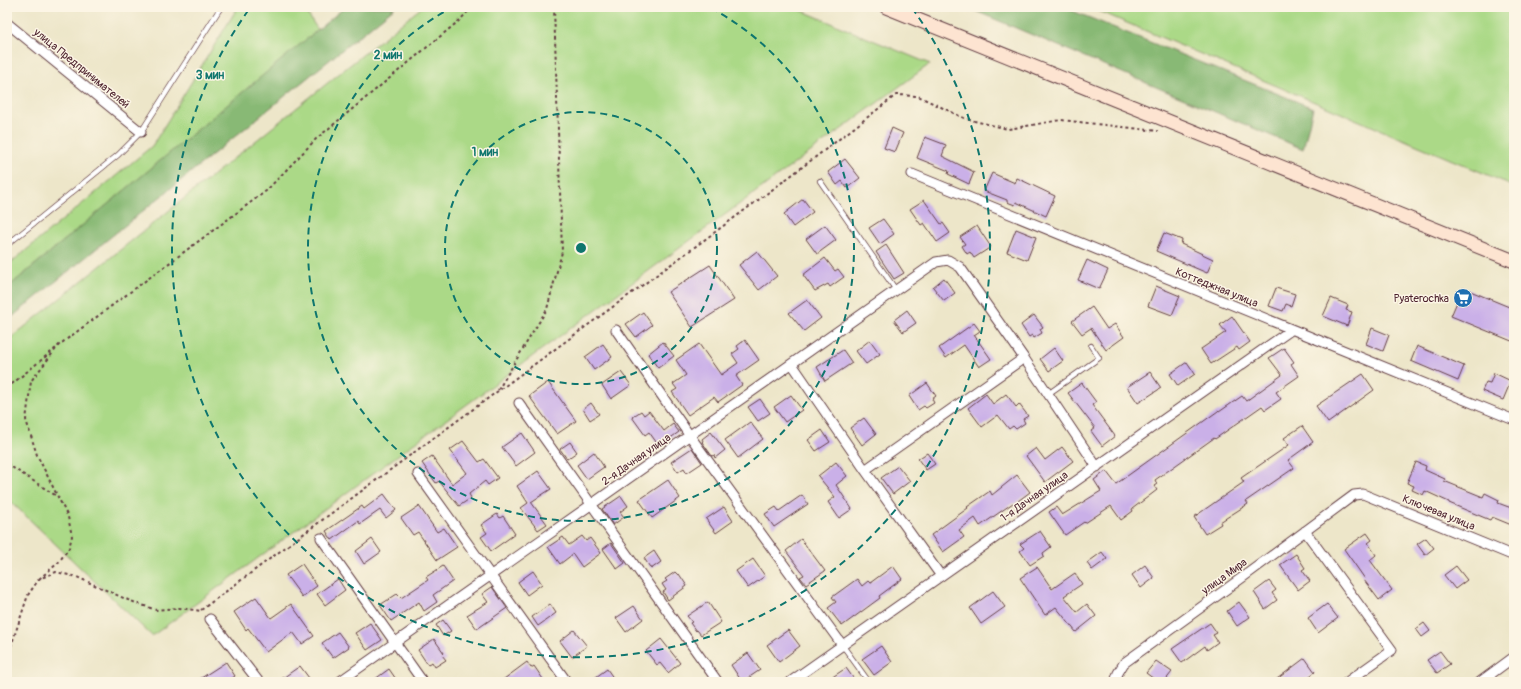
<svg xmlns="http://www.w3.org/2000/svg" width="1521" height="689" font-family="Pangolin,sans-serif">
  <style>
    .green { fill: #abd987; stroke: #7a7c59 }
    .forest { fill: #88b974; stroke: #696c50 }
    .building { fill: #cab0e8 }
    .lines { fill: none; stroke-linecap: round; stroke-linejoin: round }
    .lane-casing { stroke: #623d43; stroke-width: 6 }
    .street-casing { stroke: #623d43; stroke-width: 11 }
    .secondary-casing { stroke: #623d43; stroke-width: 15 }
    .path { stroke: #623d43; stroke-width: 2; stroke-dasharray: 3 3; stroke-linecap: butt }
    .lane { stroke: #fff; stroke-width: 4.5 }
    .street { stroke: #fff; stroke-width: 9 }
    .secondary { stroke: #fde4d1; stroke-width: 13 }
    .ring { fill: none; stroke: #0f766e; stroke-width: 2; stroke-dasharray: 7 5 }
    .labels { text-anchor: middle; stroke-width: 3; stroke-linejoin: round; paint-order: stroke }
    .street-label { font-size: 11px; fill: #4a1f2b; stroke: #fcf5e5 }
    .poi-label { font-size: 11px; fill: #4a1f2b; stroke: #fcf5e5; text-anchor: end }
    .centre { fill: #0f766e; stroke: #fcf5e5; stroke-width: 2 }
    .ring-label { font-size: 12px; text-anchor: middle; font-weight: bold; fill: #0f766e; stroke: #fcf5e5; stroke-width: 3; stroke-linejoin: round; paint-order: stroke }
  </style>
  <rect width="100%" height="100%" fill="#fcf5e5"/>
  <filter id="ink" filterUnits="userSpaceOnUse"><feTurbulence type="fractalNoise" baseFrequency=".025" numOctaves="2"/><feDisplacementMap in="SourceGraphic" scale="8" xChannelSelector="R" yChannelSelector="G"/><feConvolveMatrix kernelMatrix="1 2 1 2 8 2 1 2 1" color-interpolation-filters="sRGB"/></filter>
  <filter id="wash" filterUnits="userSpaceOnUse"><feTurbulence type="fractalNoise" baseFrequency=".012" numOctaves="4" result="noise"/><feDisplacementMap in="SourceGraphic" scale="16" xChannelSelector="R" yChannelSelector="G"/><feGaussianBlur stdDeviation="0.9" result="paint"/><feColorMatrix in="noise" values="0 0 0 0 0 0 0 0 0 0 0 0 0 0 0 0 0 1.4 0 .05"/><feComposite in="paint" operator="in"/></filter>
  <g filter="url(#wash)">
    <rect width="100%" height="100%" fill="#ede6c9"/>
    <path class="green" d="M238,7H303L318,30L7,288V266L152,146Z
      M422,7H793L930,64L152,636L7,498V341Z
      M1089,7H1514V186Z"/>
    <path class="forest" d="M345,7H395L7,321V288Z
      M966,7H1063L1313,108L1303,149Z"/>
    <g id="blocks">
      <path class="building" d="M892,128L903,133L895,152L884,148Z
        M925,137L946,145L942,156L974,172L969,184L948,174L949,171L917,158Z
        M845,159L860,178L847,188L842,181L837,185L828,172Z
        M992,173L1015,183L1017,178L1055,196L1046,216L1016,202L1015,205L1007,202V200L984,191Z
        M803,199L813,212L793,227L784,214Z
        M924,200L941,224L943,223L950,233L937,242L924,223L921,225L910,209Z
        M883,219L894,234L880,244L869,228Z
        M825,225L836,240L817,254L806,239Z
        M977,226L991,247L974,258L970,252L967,254L962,246L965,244L960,237Z
        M1016,229L1036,237L1027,260L1007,252Z
        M1164,233L1182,240L1181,244L1213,259L1207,273L1156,251Z
        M886,245L904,273L894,279L876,252Z
        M757,251L777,276L759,290L739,265Z
        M825,258L835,271L838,269L844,277L830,287L828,284L815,291L803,275Z
        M1087,260L1108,270L1099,289L1078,280Z
        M710,265L734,300L692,327L668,292Z
        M944,278L955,293L944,301L933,287Z
        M1156,286L1180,296L1172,315L1148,306Z
        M1276,288L1295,294L1291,306L1286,304L1283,311L1269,306Z
        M1463,288L1514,309V342L1451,316Z
        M1331,298L1348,305L1346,310L1352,312L1347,326L1323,316Z
        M807,300L821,318L804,331L789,313Z
        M1092,307L1107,329L1115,324L1124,337L1106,350L1091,328L1082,334L1072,321Z
        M907,310L916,323L903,332L894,320Z
        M643,312L652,325L636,337L626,324Z
        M1034,315L1043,327L1040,329L1042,333L1034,338L1032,335L1029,337L1021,325Z
        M1232,316L1250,342L1239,350L1237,347L1211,364L1201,349L1226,332L1220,325Z
        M974,323L980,331L974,335L991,359L979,367L964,345L946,358L939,348Z
        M1372,328L1389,335L1383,351L1366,344Z
        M745,340L759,360L736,376L742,385L718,402L714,397L688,415L672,392L677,389L673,384L686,375L676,360L699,344L721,375L738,363L732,354L739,349L737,346Z
        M870,340L880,354L866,364L856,351Z
        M663,342L674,356L658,368L648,354Z
        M603,344L612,357L594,370L585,357Z
        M1417,346L1464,366L1458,381L1411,361Z
        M1054,348L1063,361L1049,371L1040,359Z
        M1284,348L1294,362L1291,364L1299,376L1276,392L1281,399L1265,410L1262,406L1215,439L1214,438L1155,480L1157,484L1154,486L1157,490L1132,509L1133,511L1121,520L1111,506L1085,523L1084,522L1065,535L1049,512L1056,507L1062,515L1101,491L1094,480L1106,471L1116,484L1218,411L1219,412L1242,396L1246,401L1282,375L1269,358Z
        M843,350L852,363L825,381L817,367Z
        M1187,362L1195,374L1178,386L1170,374Z
        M621,372L631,385L611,399L602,385Z
        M1150,372L1161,388L1138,403L1127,387Z
        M1494,373L1511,381L1503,400L1482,391L1486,382L1490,383Z
        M1363,374L1374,390L1328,423L1316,406Z
        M548,382L576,421L557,434L529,396Z
        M927,383L936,396L932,399L934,403L926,408L924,406L918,410L909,396Z
        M1082,383L1096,402L1092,405L1115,436L1102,446L1091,431L1095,428L1068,393Z
        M986,394L993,404L1006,394L1016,407L1019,404L1028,416L1023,419L1025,423L1016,429L1013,426L1009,429L998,415L982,427L968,408Z
        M791,395L802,410L785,422L774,407Z
        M760,399L770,413L758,421L748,407Z
        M591,403L599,414L590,420L583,409Z
        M641,411L644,415L649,411L664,431L673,424L679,432L659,446L649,432L645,435L632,417Z
        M864,418L876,434L862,445L850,428Z
        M750,422L763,439L738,458L725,440Z
        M1302,426L1313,442L1288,460L1294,468L1246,501L1248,504L1220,522L1221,524L1205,534L1194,517L1244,482L1241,478L1289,445L1284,438Z
        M822,430L830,442L816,451L808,440Z
        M711,432L725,450L715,458L714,455L712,456L702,442L703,441L702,439Z
        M522,433L535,452L516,466L502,447Z
        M463,441L479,462L484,459L498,478L488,485L485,481L469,494L471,498L459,506L439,481L436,483L422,463L432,456L452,484L467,473L450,450Z
        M570,442L577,452L567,459L560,449Z
        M1062,447L1073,461L1045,482L1026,456L1036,448L1045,460Z
        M692,448L702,463L687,473L684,468L678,472L671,462Z
        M594,452L604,467L587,479L577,465Z
        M927,453L935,464L926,470L918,459Z
        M836,462L847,476L836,485L852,509L839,518L828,502L835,497L818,476Z
        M1416,462L1426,466L1425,470L1445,479L1444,481L1483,497L1485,493L1499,500L1498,503L1514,509V526L1492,517L1490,520L1449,503V502L1425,491L1423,495L1412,490L1414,486L1407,483Z
        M898,466L910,481L893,494L881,478Z
        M538,471L551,489L531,502L547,524L538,530L521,508L528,503L517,486Z
        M1017,475L1030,492L1014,504L1013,503L980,526L975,518L959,530L964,537L943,552L931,535L968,508L967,507L990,491L992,495Z
        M668,480L680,498L652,518L639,500Z
        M384,494L396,510L386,518L380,510L360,524L358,521L332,540L326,531L362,506L364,509Z
        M802,495L808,504L774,527L765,514L776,507L779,511Z
        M621,496L628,506L620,512L624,517L613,525L602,509Z
        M419,506L437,532L444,528L457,547L437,560L418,532L413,535L401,518Z
        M724,507L733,521L716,533L706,519Z
        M497,514L500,518L503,516L515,534L491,551L481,537L487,533L481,525Z
        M1040,531L1051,547L1043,553L1044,556L1030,565L1020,551L1024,548L1020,544Z
        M1367,533L1372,540L1368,543L1376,555L1370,560L1392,590L1379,600L1364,580L1365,579L1344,549Z
        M582,536L586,541L590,538L601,553L582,567L573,554L560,564L548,547L563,537L569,545Z
        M1426,538L1434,548L1425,555L1417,544Z
        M372,539L381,552L364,564L356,551Z
        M801,539L825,571L806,584L800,577L804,575L786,551Z
        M611,543L625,563L617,569L603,549Z
        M654,551L661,562L651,569L644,558Z
        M1102,552L1107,559L1092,570L1087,563Z
        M1296,554L1305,568L1302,570L1310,581L1298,590L1280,565Z
        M753,559L765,576L748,588L736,571Z
        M302,564L317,586L302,597L286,575Z
        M1145,565L1154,578L1141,588L1132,575Z
        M443,566L453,581L433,595L437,602L424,611L419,602L391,621L380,605L397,594L401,598L428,580L426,577Z
        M893,566L902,579L879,596L880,598L842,626L828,608L836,602L832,597L857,579L862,586L868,581L870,583Z
        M1456,566L1467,580L1455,589L1444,575Z
        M1037,567L1052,589L1075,573L1082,584L1064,596L1077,612L1087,604L1096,616L1076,632L1056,607L1045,615L1020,578Z
        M533,571L542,584L527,595L518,582Z
        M675,572L678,575L679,574L687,586L668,600L663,592L666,590L662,584L667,581L665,579Z
        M338,579L345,590L325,605L317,594Z
        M1269,581L1276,590L1272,593L1277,600L1265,609L1254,592Z
        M492,587L507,608L477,629L467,615L488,602L482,594Z
        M993,591L1005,607L981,624L970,608Z
        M256,597L271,618L291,604L314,636L302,644L293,632L266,652L248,628L246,630L234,612Z
        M708,602L721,622L701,635L697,630L696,631L690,623L692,622L687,616Z
        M1239,602L1250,617L1237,626L1227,611Z
        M550,604L556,613L538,626L532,617Z
        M1327,604L1338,618L1318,633L1308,618Z
        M634,606L643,619L626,632L616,618Z
        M443,620L451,631L443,636L436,625Z
        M370,623L382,640L367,650L355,633Z
        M1210,623L1217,633L1213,635L1218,642L1207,650L1205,646L1182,663L1172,649Z
        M1424,623L1430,631L1422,637L1416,629Z
        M574,630L587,646L572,657L560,641Z
        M788,630L800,646L779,662L767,645Z
        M338,632L349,647L333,658L322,643Z
        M434,639L444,653L442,655L446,660L435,667L432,662L428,665L418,650Z
        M661,639L680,663L668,673L660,663L657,665L646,651Z
        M881,646L892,662L874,675L862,659Z
        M1440,651L1450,664L1437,673L1427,660Z
        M748,653L760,670L742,682L731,665Z
        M1305,658L1315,672L1302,682H1273Z
        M1156,661L1172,672L1164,682H1158L1146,673Z
        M226,662L235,676L227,682H195Z
        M527,662L531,668L534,666L545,682H500Z
        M300,666L312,682H277Z
        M846,668L856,682H825Z
        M389,669L398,682H371Z
        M607,669L616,682H589Z"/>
    </g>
  </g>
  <g filter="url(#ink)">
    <use href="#blocks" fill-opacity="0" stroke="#623d43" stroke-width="1"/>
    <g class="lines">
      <g class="lane-casing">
        <path id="lane" d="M820,181L896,290
          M7,245L118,155L141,132L221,7
          M1048,394L1099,358L1091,346
          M843,646L869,682"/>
      </g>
      <g class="street-casing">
        <path id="street" d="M7,23L141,132
          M912,174L1514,420
          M616,330L690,436L843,646
          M792,364L865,470L941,576
          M519,403L718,682
          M865,470L1024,358
          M418,474L567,682
          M1305,531L1392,650L1347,682
          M321,538L423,682
          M210,619L259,682
          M339,682L936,262L948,260L960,267L1024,358L1097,467
          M790,682L1291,330
          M1115,682L1118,673L1124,663L1243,577L1354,495L1363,494L1514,556
          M1480,682L1514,657"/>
      </g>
      <g class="secondary-casing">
        <path id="secondary" d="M886,7L1514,261"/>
      </g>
      <path class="path" d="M7,388L56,348
        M498,390L547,309L562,252L554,7
        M7,464L55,495
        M39,579L58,563L69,548L72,536L68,517L37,455L26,420L31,381L59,345L266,191L316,139L460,20L472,7
        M201,610C303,534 406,458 509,383C639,287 770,194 896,95L918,96L966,119L1008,129L1061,120L1158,131
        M7,658L28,595L39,579L56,572L77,577L128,600L156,610L179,608L202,611"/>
      <use href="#lane" class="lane"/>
      <use href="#street" class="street"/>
      <use href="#secondary" class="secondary"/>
    </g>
  </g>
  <g class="ring">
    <circle cx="581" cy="248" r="136"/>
    <path d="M711 8A273 273 0 1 1 451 8"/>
    <path d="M912 8A409 409 0 1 1 250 8"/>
  </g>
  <defs>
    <g id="supermarket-disc" transform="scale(1)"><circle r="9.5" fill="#1f6fb2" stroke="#fcf5e5"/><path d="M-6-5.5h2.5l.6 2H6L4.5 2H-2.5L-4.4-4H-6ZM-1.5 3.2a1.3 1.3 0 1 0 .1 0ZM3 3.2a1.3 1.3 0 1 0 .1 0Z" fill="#fff"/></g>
  </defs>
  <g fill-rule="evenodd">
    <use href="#supermarket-disc" x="1463" y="298"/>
  </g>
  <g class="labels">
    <g class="street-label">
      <text transform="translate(82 68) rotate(39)" y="4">улица Предпринимателей</text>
      <text transform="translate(1217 287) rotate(22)" y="4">Коттеджная улица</text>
      <text transform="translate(636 459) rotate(-35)" y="4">2-я Дачная улица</text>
      <text transform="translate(1034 496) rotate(-35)" y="4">1-я Дачная улица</text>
      <text transform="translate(1439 512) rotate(22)" y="4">Ключевая улица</text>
      <text transform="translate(1224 576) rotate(-36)" y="4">улица Мира</text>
    </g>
    <g class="poi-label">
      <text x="1449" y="302">Pyaterochka</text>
    </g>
  </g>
  <circle cx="581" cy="248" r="6" class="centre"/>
  <g class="ring-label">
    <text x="388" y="59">2 мин</text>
    <text x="210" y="79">3 мин</text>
    <text x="485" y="156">1 мин</text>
  </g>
  <rect width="1521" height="689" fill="none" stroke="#fcf5e5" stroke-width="24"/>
</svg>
